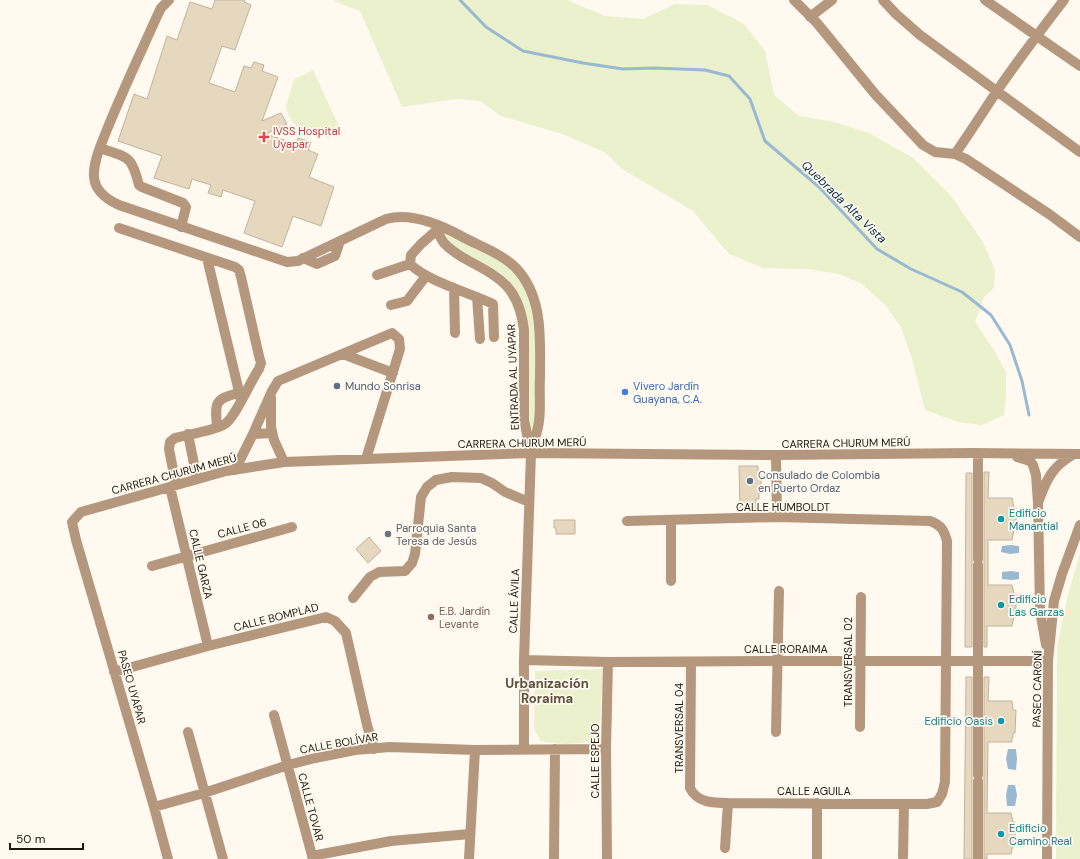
<svg xmlns="http://www.w3.org/2000/svg" width="1080" height="859" font-family="'DM Sans',sans-serif">
  <style>
    .green { fill: #eaf1cc }
    .water { fill: #99b9d3 }
    .lines { fill: none; stroke-linecap: round; stroke-linejoin: round }
    .stream { stroke: #99b9d3; stroke-width: 3 }
    .building { fill: #e6d8be; stroke: #c0b39a }
    .minor { stroke: #b5977e; stroke-width: 10 }
    .health-dot { fill: #e0444e; stroke: #fff9ef; stroke-width: 1.5 }
    .service-dot { fill: #5c6f8a; stroke: #fff9ef; stroke-width: 1.5 }
    .shop-dot { fill: #3f7fe0; stroke: #fff9ef; stroke-width: 1.5 }
    .culture-dot { fill: #0f9aa8; stroke: #fff9ef; stroke-width: 1.5 }
    .worship-dot { fill: #6b7280; stroke: #fff9ef; stroke-width: 1.5 }
    .education-dot { fill: #8d6e63; stroke: #fff9ef; stroke-width: 1.5 }
    .labels { text-anchor: middle; stroke-width: 3.5; stroke-linejoin: round; paint-order: stroke }
    .health-label { font-size: 11px; fill: #be3a42; stroke: #fff9ef; text-anchor: start }
    .street-label { font-size: 11px; fill: #1d180f; stroke: #fff9ef }
    .service-label { font-size: 11px; fill: #4e5e75; stroke: #fff9ef; text-anchor: start }
    .shop-label { font-size: 11px; fill: #366cbe; stroke: #fff9ef; text-anchor: start }
    .culture-label { font-size: 11px; fill: #0d838f; stroke: #fff9ef; text-anchor: start }
    .worship-label { font-size: 11px; fill: #5b616d; stroke: #fff9ef; text-anchor: start }
    .education-label { font-size: 11px; fill: #785e54; stroke: #fff9ef; text-anchor: start }
    .water-label { font-size: 12px; font-style: italic; fill: #07304a; stroke: #fff9ef }
    .quarter-label { font-size: 13px; font-weight: bold; fill: #5c503a; stroke: #fff9ef }
  </style>
  <rect width="100%" height="100%" fill="#fff9ef"/>
  <path class="green" d="M334,0H567L605,16L643,19L675,4L707,5L744,24L765,51L774,95L799,116L834,122L869,133L913,158L951,196L983,242L995,270L994,288L984,297L975,322L992,347L1006,372V395L1004,415L982,425L958,422L925,410L912,359L901,327L885,305L862,284L839,274L808,269L763,268L729,254L693,211L622,169L606,153L565,135L501,116L480,101L456,99L402,107L360,11L334,1Z
    M313,70L341,131L329,138L297,126C291,122 287,113 286,107L293,82L295,79Z
    M435,224L508,262L536,304L539,421L531,453L524,330L515,297L454,252Z
    M1080,553V859H1056L1057,647L1068,595Z
    M603,669L600,729C599,732 597,736 595,737C583,747 555,744 541,741L534,729L535,671Z"/>
  <path class="water" d="M1011,545L1019,546V553L1010,554L1001,552L1002,546Z
    M1011,571L1019,572V579L1011,580L1002,579V572Z
    M1008,749H1016L1017,759L1016,770L1008,769L1006,759Z
    M1008,785H1015L1017,795L1015,806H1007L1006,795Z"/>
  <g class="lines">
    <path class="stream" d="M460,0L486,27L523,51L583,63L623,69L654,68L705,70L729,76L750,99L765,141L819,187L877,249L911,269L962,292L991,315L1010,345L1022,381L1029,415"/>
  </g>
  <path class="building" d="M215,0H245L244,2L251,5L235,50L222,46L209,83L235,92L244,66L251,68L254,62L264,65L262,71L278,77L262,121L281,113L287,124L266,134L296,144L298,138L311,142L308,150L318,154L309,177L334,187L321,226L293,216L282,247L244,233L255,201L223,190L221,197L208,193L211,185L192,179L189,189L154,178L162,156L118,141L134,94L147,99L167,36L177,40L190,2L212,9Z
    M739,466H758V471H761V491H759V499H756V508H740Z
    M984,472H989L988,498H1012L1014,508H1016V530H1014L1012,540H988V585H1012L1014,594H1016V617H1014L1012,626H987V647H984Z
    M966,473H972V647H965Z
    M554,520H575V534H556V528H554Z
    M369,537L381,551L368,563L356,549Z
    M966,677H972V859H964Z
    M984,677H989L988,701H1012L1013,710H1016L1015,733H1013V737H1012V742H988L987,813H1011L1013,822H1015V845H1013L1011,854H987V859H984Z"/>
  <g class="lines">
    <path class="minor" d="M169,0L161,8L158,14C140,54 122,92 106,132C101,145 93,162 94,177C95,191 108,200 119,205L287,262L298,261L386,219C411,212 439,224 461,236C479,246 501,253 516,268C544,298 540,340 540,378C539,392 541,407 539,421C538,432 533,443 531,453
      M794,0L817,23L875,94L923,145L935,152L955,154L966,159L1049,214L1080,237
      M883,0L896,14L920,35L1080,152
      M985,0L1080,66
      M810,17L832,0
      M100,148C128,158 131,154 139,185L142,187L183,203L186,207L181,227
      M955,154C969,134 983,112 997,91C1018,60 1041,30 1064,0
      M435,224C438,230 439,237 444,243C451,251 460,256 469,261C503,279 519,289 524,330V420L531,453L524,660V749
      M119,228L235,267L239,270L241,277L259,356L261,363L259,369C251,380 235,418 225,424C214,431 189,434 175,438L170,442L169,449L176,485
      M437,230L421,244L411,255L410,264C427,281 470,293 493,304L494,337
      M207,258L241,400
      M303,258L317,264L335,256L340,241
      M377,275L410,264
      M454,288L455,333
      M477,297L480,339
      M391,305L407,301L426,276
      M343,354L393,373
      M271,397V427L274,440L284,462
      M217,427C215,403 214,399 239,393
      M188,434L197,479
      M253,434L272,433
      M776,455L777,517
      M1017,457L1027,460L1031,462L1033,465L1036,475L1038,503L1040,611L1046,645
      M235,470L253,434L272,391L278,381L392,333L399,339L400,349L366,459
      M170,487L208,646
      M1039,500C1047,478 1053,466 1074,454
      M627,521L777,517L930,521C941,525 944,530 947,541L945,782L942,794L937,802L927,804L728,803C714,803 697,803 690,788L691,662
      M978,559V454
      M152,566L292,527
      M671,581V521
      M353,598L370,577L379,572L405,571L412,563L415,554L421,497L427,487L436,480L452,477L481,478L492,483L505,492L529,502
      M524,660L608,662L777,661H1048
      M114,672L208,646L326,617L335,621L346,633L367,725L374,749
      M274,715L313,859
      M860,727L861,597
      M188,732L223,859
      M776,732L779,591
      M978,775V565
      M154,807L204,793L288,765L315,758L355,750L390,747L475,750L606,749
      M725,848L728,803
      M312,856L391,841L470,834
      M903,857L904,804
      M168,859L154,807L76,540L72,522L81,512L226,471L284,462L531,453L776,455L972,453L1080,454
      M469,859L475,750
      M554,859L555,749
      M607,859L606,749L608,662
      M817,859V803
      M978,859V781
      M1047,859L1048,661L1054,601L1062,574L1080,525"/>
  </g>
  <path class="health-dot" d="M262 131h4v4h4v4h-4v4h-4v-4h-4v-4h4z"/>
  <g class="service-dot">
    <circle cx="337" cy="386" r="4"/>
    <circle cx="750" cy="481" r="4"/>
  </g>
  <circle class="shop-dot" cx="625" cy="392" r="4"/>
  <g class="culture-dot">
    <circle cx="1001" cy="519" r="4"/>
    <circle cx="1001" cy="605" r="4"/>
    <circle cx="1001" cy="721" r="4"/>
    <circle cx="1001" cy="834" r="4"/>
  </g>
  <circle class="worship-dot" cx="388" cy="534" r="4"/>
  <circle class="education-dot" cx="431" cy="617" r="4"/>
  <g class="labels">
    <g class="health-label">
      <text x="273" y="135">IVSS Hospital<tspan x="273" dy="13">Uyapar</tspan></text>
    </g>
    <g class="street-label">
      <text transform="translate(513 377) rotate(-92)" y="4">ENTRADA AL UYAPAR</text>
      <text transform="translate(522 443) rotate(-1)" y="4">CARRERA CHURUM MERÚ</text>
      <text transform="translate(846 443) rotate(-1)" y="4">CARRERA CHURUM MERÚ</text>
      <text transform="translate(174 474) rotate(-15)" y="4">CARRERA CHURUM MERÚ</text>
      <text x="783" y="511">CALLE HUMBOLDT</text>
      <text transform="translate(242 528) rotate(-15)" y="4">CALLE 06</text>
      <text transform="translate(201 564) rotate(77)" y="4">CALLE GARZA</text>
      <text transform="translate(514 601) rotate(-88)" y="4">CALLE ÁVILA</text>
      <text transform="translate(276 617) rotate(-14)" y="4">CALLE BOMPLAD</text>
      <text x="786" y="653">CALLE RORAIMA</text>
      <text transform="translate(848 662) rotate(-90)" y="4">TRANSVERSAL 02</text>
      <text transform="translate(132 687) rotate(74)" y="4">PASEO UYAPAR</text>
      <text transform="translate(1037 689) rotate(-89)" y="4">PASEO CARONÍ</text>
      <text transform="translate(679 728) rotate(-90)" y="4">TRANSVERSAL 04</text>
      <text transform="translate(339 743) rotate(-10)" y="4">CALLE BOLÍVAR</text>
      <text transform="translate(595 761) rotate(-90)" y="4">CALLE ESPEJO</text>
      <text x="814" y="795">CALLE AGUILA</text>
      <text transform="translate(311 807) rotate(75)" y="4">CALLE TOVAR</text>
    </g>
    <g class="service-label">
      <text x="345" y="390">Mundo Sonrisa</text>
      <text x="758" y="479">Consulado de Colombia<tspan x="758" dy="13">en Puerto Ordaz</tspan></text>
    </g>
    <g class="shop-label">
      <text x="633" y="390">Vivero Jardín<tspan x="633" dy="13">Guayana, C.A.</tspan></text>
    </g>
    <g class="culture-label">
      <text x="1009" y="517">Edificio<tspan x="1009" dy="13">Manantial</tspan></text>
      <text x="1009" y="603">Edificio<tspan x="1009" dy="13">Las Garzas</tspan></text>
      <text x="993" y="725" text-anchor="end">Edificio Oasis</text>
      <text x="1009" y="832">Edificio<tspan x="1009" dy="13">Camino Real</tspan></text>
    </g>
    <g class="worship-label">
      <text x="396" y="532">Parroquia Santa<tspan x="396" dy="13">Teresa de Jesús</tspan></text>
    </g>
    <g class="education-label">
      <text x="439" y="615">E.B. Jardín<tspan x="439" dy="13">Levante</tspan></text>
    </g>
    <g class="water-label">
      <text transform="translate(844 202) rotate(44)" y="4">Quebrada Alta Vista</text>
    </g>
    <g class="quarter-label">
      <text x="547" y="688">Urbanización<tspan x="547" dy="15">Roraima</tspan></text>
    </g>
  </g>
  <path d="M10 843v6h73v-6" fill="none" stroke="#1d180f" stroke-width="2"/>
  <text x="16" y="843" font-size="12" fill="#1d180f" stroke="#fff9ef" stroke-width="3" paint-order="stroke">50 m</text>
</svg>
